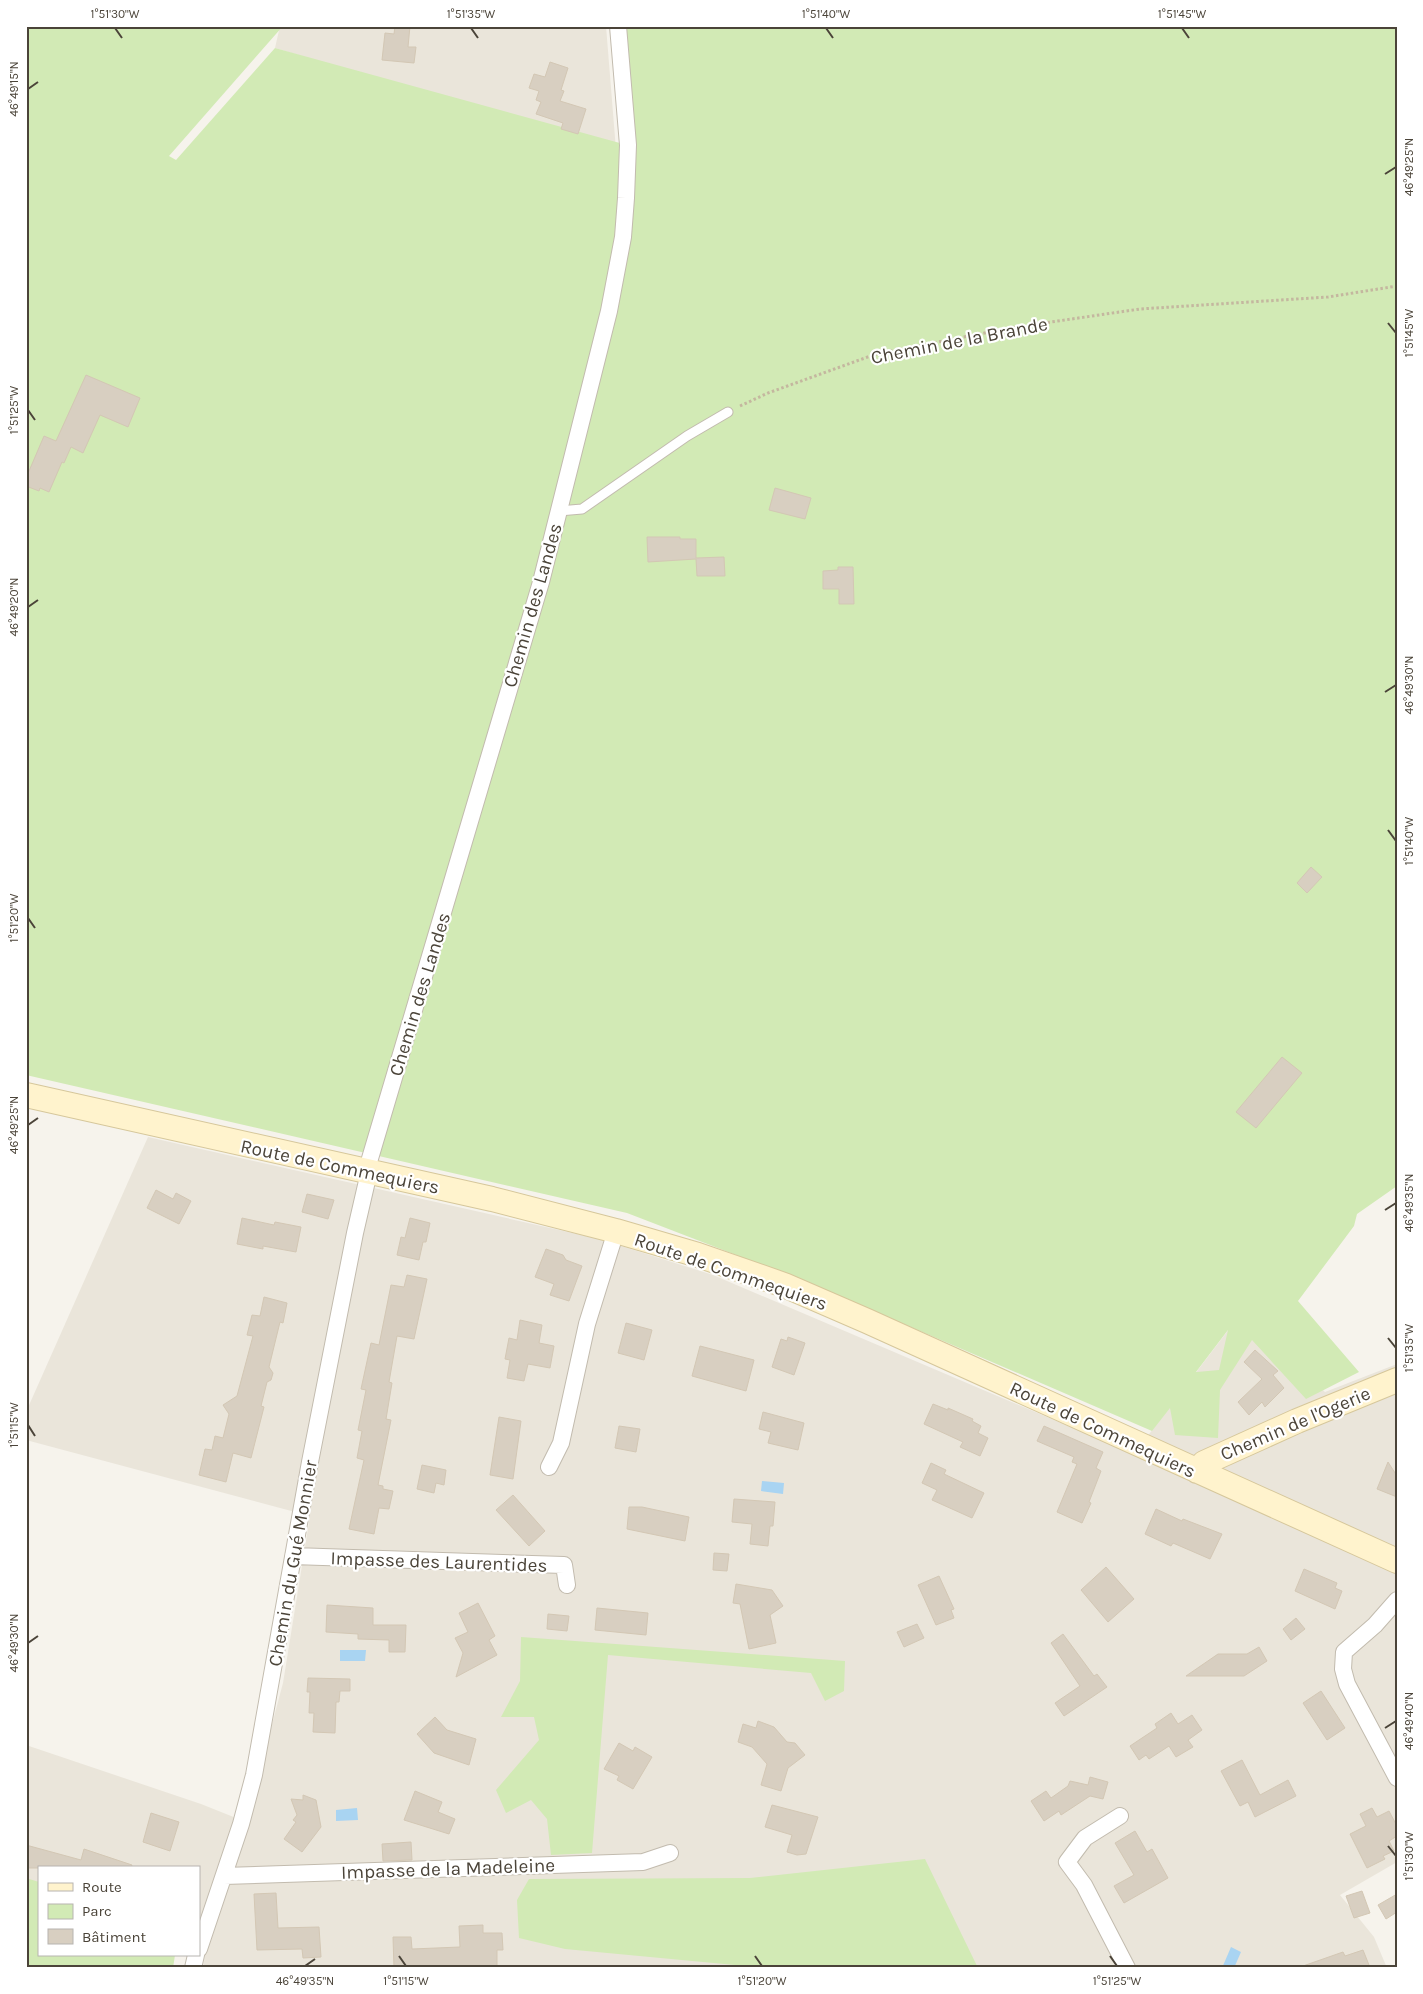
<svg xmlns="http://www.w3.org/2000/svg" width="1423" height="1994" font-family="Karla,sans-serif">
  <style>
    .residential { fill: #eae5da }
    .green { fill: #d2eab5; fill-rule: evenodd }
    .water { fill: #a9d4f2 }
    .building { fill: #d8cfc1; stroke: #d3c7b4 }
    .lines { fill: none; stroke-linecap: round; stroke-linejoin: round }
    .lane-casing { stroke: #c2bbae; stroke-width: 11 }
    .street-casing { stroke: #c2bbae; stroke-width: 18 }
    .secondary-casing { stroke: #d6c79b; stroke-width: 26 }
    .path { stroke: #c4b79f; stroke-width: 3; stroke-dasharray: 2.5 2.5; stroke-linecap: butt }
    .lane { stroke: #fff; stroke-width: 9 }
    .street { stroke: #fff; stroke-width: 16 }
    .secondary { stroke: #fff3cd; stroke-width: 24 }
    .ticks { fill: none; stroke: #4b4439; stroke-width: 2 }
    .labels { text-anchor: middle; stroke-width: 4.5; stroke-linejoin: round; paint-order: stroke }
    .street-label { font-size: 19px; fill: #4b4439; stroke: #fff }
    .neatline { fill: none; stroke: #4b4439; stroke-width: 2 }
    .ticks-label { font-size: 12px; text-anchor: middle; fill: #4b4439 }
  </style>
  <rect width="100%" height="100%" fill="#f6f3ec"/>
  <path class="residential" d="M280,26H606L616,150L275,48Z
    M148,1137L599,1239L713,1275L1134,1454L1242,1312L1325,1392L1397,1364V1862L1340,1895L1374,1937L1387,1968H203L209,1930L199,1927V1868H39V1885L26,1882V1745L201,1804L246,1822L283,1683L310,1516L26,1440V1412Z"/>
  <path class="green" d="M26,26H283L169,156L176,160L275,48L627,145L622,26H1397V1186L1357,1214L1354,1226L1298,1301L1359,1372L1306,1399L1252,1340L1220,1390L1218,1438L1175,1435L1170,1408L1152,1431L811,1284L627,1213L26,1075ZM1228,1330L1219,1370L1197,1372H1196Z
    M521,1637L845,1661L844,1691L825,1701L811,1673L608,1655L592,1853L551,1855L547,1819L531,1800L506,1813L496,1790L539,1740L534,1717H501L520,1681Z
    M925,1859L978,1968H768L565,1949L519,1938L517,1900L529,1879L750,1878Z
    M26,1878L39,1882V1955H175L173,1968H26Z"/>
  <path class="water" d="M762,1481L784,1483L783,1494L761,1491Z
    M340,1650H366L365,1661H340Z
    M357,1808L358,1820L336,1821V1810Z
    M1231,1947L1241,1952L1234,1968H1222Z"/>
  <path class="building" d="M395,26H410L408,47H416L414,63L382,60L385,33L394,34Z
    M550,62L568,68L561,90L564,91L560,101L586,109L578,134L561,129L563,123L536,114L541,102L536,100L539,91L529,88L534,74L545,77Z
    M86,375L140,398L128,427L100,415L83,453L71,447L64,463L62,462L49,492L40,488L39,491L26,486V478L44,436L56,441Z
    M775,488L811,498L805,519L769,510Z
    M647,537H680V539H696V558L724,557L725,576H697L696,559L648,562Z
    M838,567H853L854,604H839V589H823V571L838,570Z
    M1311,867L1322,877L1307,893L1297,883Z
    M1282,1057L1302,1073L1256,1128L1236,1112Z
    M156,1190L173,1199L176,1193L191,1201L179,1224L147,1208Z
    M307,1194L334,1200L328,1219L302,1212Z
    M242,1218L274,1225L275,1222L301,1227L296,1252L263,1246V1249L237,1244Z
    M410,1218L430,1223L426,1242H423L419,1260L397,1255L401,1237L405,1238Z
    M546,1249L563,1255L566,1260L582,1266L569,1301L550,1295L554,1284L535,1277Z
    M407,1275L427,1279L414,1339L397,1336L389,1382L392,1383L386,1419L391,1420L378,1485L383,1486V1489L393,1491L389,1509L379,1508L374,1534L349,1529L364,1460L357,1458L362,1431L358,1430L366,1390L361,1389L371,1343L379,1345L391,1285L404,1287Z
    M264,1297L287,1303L283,1323L280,1322L269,1367L273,1373L271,1380L267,1382L261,1406L264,1407L251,1458L233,1453L226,1482L199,1475L205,1449L212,1450L215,1436L223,1438L229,1414L223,1405L237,1396L253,1336L247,1335L252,1315L260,1316Z
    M520,1320L542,1325L539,1343L554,1346L550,1368L528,1364L524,1381L507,1378L510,1360L505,1359L509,1338L517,1340Z
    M626,1323L652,1330L644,1360L618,1353Z
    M788,1337L805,1343L794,1375L772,1367L781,1339L787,1341Z
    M700,1346L754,1360L746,1391L692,1376Z
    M1255,1350L1278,1371L1273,1375L1284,1388L1265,1407L1262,1402L1249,1415L1238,1402L1262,1379L1244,1362Z
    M933,1404L948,1410V1408L973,1419L972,1421L981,1426L978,1433L988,1438L980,1456L960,1447L963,1442L924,1424Z
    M763,1412L804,1423L798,1450L768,1443L771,1432L759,1429Z
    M499,1417L521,1421L513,1479L490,1475Z
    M619,1426L640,1429L636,1452L615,1448Z
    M1044,1426L1103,1452L1096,1468L1101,1471L1089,1502L1091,1503L1082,1523L1057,1512L1077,1464L1072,1462L1074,1457L1037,1441Z
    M1388,1462L1397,1476V1497L1377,1489Z
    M931,1463L946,1470L944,1474L984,1493L972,1518L932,1500L937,1490L922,1483Z
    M422,1465L446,1470L444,1485L436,1483L434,1493L417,1489Z
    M513,1495L545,1531L529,1546L496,1510Z
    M734,1499L775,1502L773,1526H770L768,1546L750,1544L752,1524L732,1522Z
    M629,1507H642L689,1517L685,1541L627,1529Z
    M1156,1509L1182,1521L1183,1519L1222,1534L1210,1559L1173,1543L1171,1546L1145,1534Z
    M714,1553L729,1554L727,1571L713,1570Z
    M1106,1567L1134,1599L1108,1622L1081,1590Z
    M1304,1569L1337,1583L1335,1588L1342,1591L1335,1609L1295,1591Z
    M939,1576L954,1609L951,1610L954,1618L936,1625L918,1585Z
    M736,1584L772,1590L783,1606L770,1615L776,1643L749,1649L740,1604L733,1603Z
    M478,1603L495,1636L489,1640L497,1655L456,1677L463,1653L455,1638L468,1632L459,1613Z
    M327,1605L373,1608V1625H406L405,1652H389V1640L358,1639V1634L326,1632Z
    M597,1608L648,1613L646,1635L595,1630Z
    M548,1614L569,1616L567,1631L547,1629Z
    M1296,1618L1305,1629L1291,1640L1283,1629Z
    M917,1624L924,1638L904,1647L897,1632Z
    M1063,1634L1094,1676L1097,1674L1107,1687L1064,1716L1055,1703L1080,1686L1051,1643Z
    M1259,1647L1267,1661L1244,1676H1186L1218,1654H1247Z
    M308,1678L350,1679V1691H340L339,1702H336L335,1733L313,1732L314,1713H309L310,1692H307Z
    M1321,1691L1345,1728L1327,1740L1303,1703Z
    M1171,1713L1178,1724L1192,1715L1202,1730L1188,1740L1193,1747L1176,1757L1169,1746L1149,1759L1146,1755L1139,1760L1130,1746L1157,1728L1155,1724Z
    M435,1717L447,1730L476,1739L469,1765L434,1753L417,1734Z
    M758,1721L774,1727L787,1742L795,1743L805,1755L788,1768L781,1791L761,1785L767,1764L752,1747L738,1742L743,1724L756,1728Z
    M619,1743L633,1751L635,1747L652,1757L633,1789L617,1780L619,1776L604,1769Z
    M1242,1760L1260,1795L1288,1780L1296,1796L1255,1817L1248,1802L1240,1806L1221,1771Z
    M1090,1777L1108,1782L1103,1799L1090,1796L1061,1815L1059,1811L1044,1821L1031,1801L1046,1791L1051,1798L1068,1786L1070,1781L1088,1785Z
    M415,1791L442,1802L438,1812L455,1819L449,1834L404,1820Z
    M303,1795L316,1800L321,1827L302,1852L284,1839L296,1822L293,1820L297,1815L291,1799L303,1800Z
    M772,1805L818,1817L806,1854L797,1855L787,1852L792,1835L765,1827Z
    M1372,1808L1377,1817L1389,1811L1397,1826V1836L1389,1841L1394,1851L1383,1856L1385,1859L1367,1868L1350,1834L1366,1826L1360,1814Z
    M151,1813L179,1822L170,1851L143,1842Z
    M1135,1831L1147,1852L1152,1849L1168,1878L1124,1903L1114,1886L1134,1875L1115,1843Z
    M411,1842L412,1860L383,1861L382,1844Z
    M26,1845L81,1860L84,1849L132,1865L131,1868H26Z
    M1362,1891L1370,1913L1354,1918L1346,1896Z
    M276,1893L278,1928L319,1927L321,1957L303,1958L302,1949L257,1950L254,1894Z
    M1397,1894V1912L1386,1919L1378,1905Z
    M483,1925V1933H502L503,1950H497V1968H394L393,1937H411L412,1949L460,1947L459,1926Z
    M1363,1950L1369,1965L1361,1968H1303V1966L1343,1952L1345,1956Z"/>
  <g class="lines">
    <g class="lane-casing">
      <path id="lane" d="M559,511L582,509L687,436L728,412"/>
    </g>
    <g class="street-casing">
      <path id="street" d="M549,1467L561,1443L587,1324L616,1231
        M293,1556L564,1565L567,1585
        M1397,1600L1375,1625L1344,1652L1343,1669L1347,1684L1397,1778
        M1120,1816L1085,1838L1067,1862L1084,1885L1127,1968
        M224,1876L643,1862L670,1853
        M199,1949L241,1824L254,1775L310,1462L355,1233L367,1181L366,1172L541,582L609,311L623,237L626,198L628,145L618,26
        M193,1968L196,1955"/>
    </g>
    <g class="secondary-casing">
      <path id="secondary" d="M26,1095L492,1199L616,1231L698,1255L784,1285L867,1321L1397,1561
        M1197,1471L1204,1463L1297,1421L1397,1380"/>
    </g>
    <path class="path" d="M740,406L768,393L876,354L1010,328L1140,309L1328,297L1397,286"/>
    <use href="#lane" class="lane"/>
    <use href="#street" class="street"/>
    <use href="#secondary" class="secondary"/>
  </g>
  <path class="ticks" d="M115,28L122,38M471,28L478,38M826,28L833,38M1182,28L1189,38M28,89L38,82M1385,174L1396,167M1388,323L1396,333M28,410L35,420M28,607L38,600M1385,692L1396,685M1388,830L1396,841M28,918L35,928M28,1125L38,1118M1385,1210L1396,1203M1388,1338L1396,1348M28,1425L35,1436M28,1643L38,1636M1385,1728L1396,1721M1388,1846L1396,1856M399,1956L406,1966M755,1956L762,1966M1110,1956L1117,1966M305,1966L315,1959"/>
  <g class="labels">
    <g class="street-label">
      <text transform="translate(959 340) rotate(-11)" y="7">Chemin de la Brande</text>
      <text transform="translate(532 605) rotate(-74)" y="7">Chemin des Landes</text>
      <text transform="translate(419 994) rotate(-73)" y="7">Chemin des Landes</text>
      <text transform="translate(340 1166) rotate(12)" y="7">Route de Commequiers</text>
      <text transform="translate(731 1271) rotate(19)" y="7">Route de Commequiers</text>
      <text transform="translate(1295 1423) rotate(-23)" y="7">Chemin de l'Ogerie</text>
      <text transform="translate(1103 1429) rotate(25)" y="7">Route de Commequiers</text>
      <text transform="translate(439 1561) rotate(2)" y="7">Impasse des Laurentides</text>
      <text transform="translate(292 1563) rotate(-80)" y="7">Chemin du Gué Monnier</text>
      <text transform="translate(448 1868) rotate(-2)" y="7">Impasse de la Madeleine</text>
    </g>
  </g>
  <rect width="1423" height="1994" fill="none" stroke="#ffffff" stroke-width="55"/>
  <rect x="38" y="1866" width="162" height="90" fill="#ffffff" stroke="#b7b4b0"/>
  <rect x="48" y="1883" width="25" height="8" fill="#fff3cd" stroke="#b7b4b0"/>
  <text x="82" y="1892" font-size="15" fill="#4b4439">Route</text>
  <rect x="48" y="1904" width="25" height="15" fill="#d2eab5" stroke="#b7b4b0"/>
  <text x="82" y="1916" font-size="15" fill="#4b4439">Parc</text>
  <rect x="48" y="1929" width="25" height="15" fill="#d8cfc1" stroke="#b7b4b0"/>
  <text x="82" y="1942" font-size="15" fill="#4b4439">Bâtiment</text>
  <rect x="28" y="28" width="1368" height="1938" class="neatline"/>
  <g class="ticks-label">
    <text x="115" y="18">1°51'30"W</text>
    <text x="471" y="18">1°51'35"W</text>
    <text x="826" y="18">1°51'40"W</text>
    <text x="1182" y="18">1°51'45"W</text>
    <text transform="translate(14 89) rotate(-90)" y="4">46°49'15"N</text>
    <text transform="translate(1409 167) rotate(-90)" y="4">46°49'25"N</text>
    <text transform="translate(1409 333) rotate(-90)" y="4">1°51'45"W</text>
    <text transform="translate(14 410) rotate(-90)" y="4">1°51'25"W</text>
    <text transform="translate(14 607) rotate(-90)" y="4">46°49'20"N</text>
    <text transform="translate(1409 685) rotate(-90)" y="4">46°49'30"N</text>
    <text transform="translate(1409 841) rotate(-90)" y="4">1°51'40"W</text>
    <text transform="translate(14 918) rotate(-90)" y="4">1°51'20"W</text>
    <text transform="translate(14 1125) rotate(-90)" y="4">46°49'25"N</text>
    <text transform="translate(1409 1203) rotate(-90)" y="4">46°49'35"N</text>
    <text transform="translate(1409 1348) rotate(-90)" y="4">1°51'35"W</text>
    <text transform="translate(14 1425) rotate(-90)" y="4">1°51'15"W</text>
    <text transform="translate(14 1643) rotate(-90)" y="4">46°49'30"N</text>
    <text transform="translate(1409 1721) rotate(-90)" y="4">46°49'40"N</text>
    <text transform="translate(1409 1856) rotate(-90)" y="4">1°51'30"W</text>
    <text x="305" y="1985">46°49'35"N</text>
    <text x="406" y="1985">1°51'15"W</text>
    <text x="762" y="1985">1°51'20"W</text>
    <text x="1117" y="1985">1°51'25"W</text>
  </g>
</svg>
